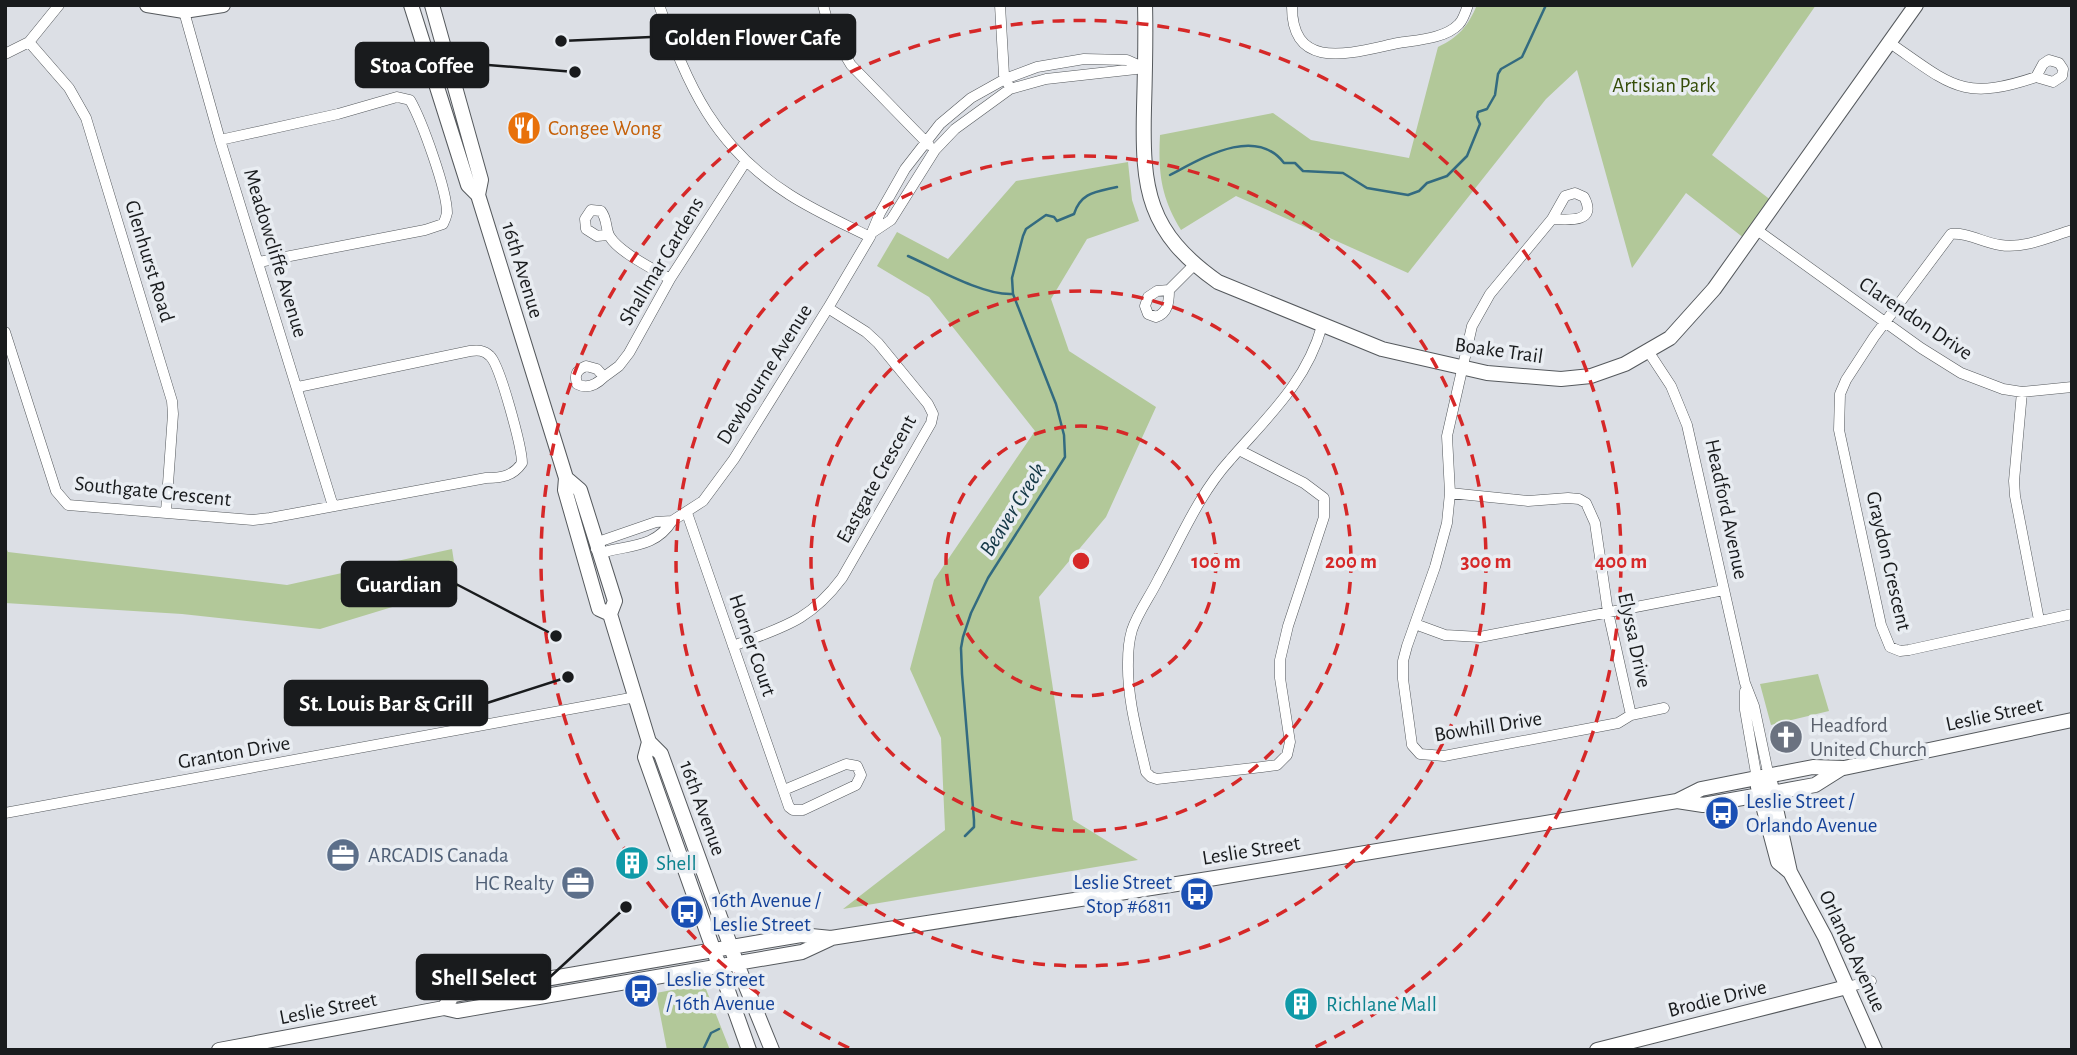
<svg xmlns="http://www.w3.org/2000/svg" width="2077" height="1055" font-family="'Alegreya Sans',sans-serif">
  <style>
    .green { fill: #b2c899 }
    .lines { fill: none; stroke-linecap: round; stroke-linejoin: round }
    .stream { stroke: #336b80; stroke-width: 2.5 }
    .street-casing { stroke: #55595d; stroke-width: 11 }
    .secondary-casing { stroke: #55595d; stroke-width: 16 }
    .street { stroke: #fff; stroke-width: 10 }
    .secondary { stroke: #fff; stroke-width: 14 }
    .ring { fill: none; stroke: #d62828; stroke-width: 3.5; stroke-dasharray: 12 9 }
    .labels { text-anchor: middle; stroke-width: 7; stroke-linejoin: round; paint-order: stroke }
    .park-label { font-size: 21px; fill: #354d09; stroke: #e9edf2 }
    .food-label { font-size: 21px; fill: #c56008; stroke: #e9edf2; text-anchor: start }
    .street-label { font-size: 21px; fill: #191b1d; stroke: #e9edf2 }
    .worship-label { font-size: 21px; fill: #5b616d; stroke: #e9edf2; text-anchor: start }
    .transit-label { font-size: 21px; fill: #164399; stroke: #e9edf2; text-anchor: start }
    .service-label { font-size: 21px; fill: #4e5e75; stroke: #e9edf2; text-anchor: start }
    .culture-label { font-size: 21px; fill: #0d838f; stroke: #e9edf2; text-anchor: start }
    .water-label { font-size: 23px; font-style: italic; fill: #143846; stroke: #e9edf2 }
    .centre { fill: #d62828; stroke: #e9edf2; stroke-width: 3.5 }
    .ring-label { font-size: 21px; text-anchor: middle; font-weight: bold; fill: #d62828; stroke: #e9edf2; stroke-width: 7; stroke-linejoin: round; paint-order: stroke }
    .leader { fill: none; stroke: #191b1d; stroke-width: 2.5 }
    .callout-dot { fill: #191b1d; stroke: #e9edf2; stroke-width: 2.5 }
    .callout { fill: #191b1d; stroke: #191b1d; stroke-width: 2.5 }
    .callout-label { font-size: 23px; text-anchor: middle; font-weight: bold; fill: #fff }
  </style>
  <rect width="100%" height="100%" fill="#dcdfe5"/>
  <path class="green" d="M1477,5H1816L1712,155L1776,204L1749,242L1686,193L1632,268L1577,70L1546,99L1408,273L1236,196L1181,230C1161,197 1158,173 1160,135L1273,113L1311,140L1409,158L1438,47C1459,37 1468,26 1477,5Z
    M1128,162L1132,200L1139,221L1087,239L1051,299L1069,351L1156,407L1106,517L1039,597L1073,820L1138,860L843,909L945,830L941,738L910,669L934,580L1035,431L929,297L877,266L897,232L948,259L1016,181Z
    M5,545L8,552L287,585L452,549L458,587L320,629L182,614L5,603Z
    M1818,674L1829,711L1771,725L1760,684Z
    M704,984L730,1050H667L656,993Z"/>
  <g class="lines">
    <path class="stream" d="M1170,175C1201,159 1255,125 1284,163H1295L1303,171L1343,173L1367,188L1408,195L1419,191L1427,183L1447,176L1467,156L1480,124L1477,117L1478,112L1487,109L1495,95L1498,74L1501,69L1522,57L1546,5
      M908,256C935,268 984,296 1013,294
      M965,836L974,827V820L962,674L961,648L963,637L971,613L988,578L1065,457L1064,435L1056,404L1013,294L1012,278L1023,236L1026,229L1046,215L1054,217L1057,221L1074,214C1081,192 1096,192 1117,187
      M703,1050L711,1033L719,1029"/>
    <g class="street-casing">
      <path id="street" d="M659,5C688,86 714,147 790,195C815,211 844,224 870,237
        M823,5L830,30L851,65L929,145
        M1000,5L1004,75L1008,84
        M1292,5C1291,74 1354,52 1398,43C1416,40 1445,39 1459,24C1463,20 1466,11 1468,5
        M183,8L220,140L333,506
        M29,42L69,88L86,118L172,401L173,414L166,512
        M1890,43C1951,85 1962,102 2036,77
        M5,54L29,42L59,5
        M2049,60L2059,63L2063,69L2062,76L2053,82L2036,77L2043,64Z
        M220,140L338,114L397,97L410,100C422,121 447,190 447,213C446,218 445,220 443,224L425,230L259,262
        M1552,219L1565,196L1575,193L1584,197C1598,223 1568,220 1552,219L1490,294L1472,326L1447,436L1450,493L1447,523L1435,567L1407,646L1403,661V679L1412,745L1420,754L1444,756L1618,723L1631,715L1664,708
        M1757,230L1921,348L1961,373L2003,389L2022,392L2072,387
        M2072,230C2049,237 2024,249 2000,245C1984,243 1967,232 1951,234L1874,337L1846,380L1840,394L1839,430L1881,625L1890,647L1900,651L1909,650L2072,614
        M873,232L891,220L935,150L955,129L1010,89L1046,79L1145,68
        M608,235L597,236L586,229L585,219L591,210L601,211C608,220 605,229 610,237C620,253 654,269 670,279
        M1169,290C1169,302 1168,313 1156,317L1148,314L1145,306L1148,297L1157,291Z
        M1169,290L1194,265
        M5,332L56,491L68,505L253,520L270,518L486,478C502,478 513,476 522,463C522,448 500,365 490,356C484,350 478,350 470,351L298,387
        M1648,351L1671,386L1687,425L1745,683L1754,706L1769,777
        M604,377C597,384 588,390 577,384C574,374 577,370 586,366L597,369L604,377L619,366L629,353L670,279L746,161
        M2022,392L2014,481L2015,496L2039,620
        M1239,450L1304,483L1324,498V517L1288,626L1280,660V678L1290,742L1287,755L1277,765L1262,767L1157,779L1151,777L1146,772C1138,736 1127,699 1128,662C1128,652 1129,640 1132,630C1138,612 1151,595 1159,578C1181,538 1199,494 1230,460C1267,417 1306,383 1322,326
        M1450,493L1528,501L1568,498L1579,499L1586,503L1595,523L1608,612L1631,715
        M687,513L789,807L793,810H803L856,785L861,775L857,766L846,764L784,790
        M598,548L601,541L656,522L672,521L703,501L734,459L828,308L870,237L880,213L905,169L940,124L971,98L1005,79L1037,67L1084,59L1127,60L1145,68
        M596,549L604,552C631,545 656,547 672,521
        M1415,624L1445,635L1480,637L1724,590
        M733,646C782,627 809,622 842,578L931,423L933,414L928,404L878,343L866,332L828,308
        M1745,691V710L1757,779
        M5,813L636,697
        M1847,987L1871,981"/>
    </g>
    <g class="secondary-casing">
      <path id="secondary" d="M147,5L184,11L223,5
        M411,5L468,185L478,195L566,478L565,490L599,609L610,614
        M432,5L481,180L478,195
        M1145,5C1146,40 1145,74 1144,108C1142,189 1147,232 1218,282L1382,349L1487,373L1561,379L1591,376L1625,364L1670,338L1714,289L1916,5
        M566,478L580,490L615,601L610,614L649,742L645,757L749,1050
        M649,742L661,754L737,964L772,1050
        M1769,777L1790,872L1825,937L1875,1050
        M1758,787L1778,862L1790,872
        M1677,801L1703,805L1788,790L1815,785L1842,768
        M444,1008L453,995L801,935L831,938L1215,878L1677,801L1701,789L1813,767L1844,768L2072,720
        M219,1050L444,1008L457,1011L802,952L830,939
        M1597,1050L1847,987"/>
    </g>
    <use href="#street" class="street"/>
    <use href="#secondary" class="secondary"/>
  </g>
  <g class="ring">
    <circle cx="1081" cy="561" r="135"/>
    <circle cx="1081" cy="561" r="270"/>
    <circle cx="1081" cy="561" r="405"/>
    <path d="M849 1048A540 540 0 1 1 1313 1048"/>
  </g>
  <defs>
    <g id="restaurant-disc" transform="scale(1.75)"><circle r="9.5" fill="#e8710a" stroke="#e9edf2"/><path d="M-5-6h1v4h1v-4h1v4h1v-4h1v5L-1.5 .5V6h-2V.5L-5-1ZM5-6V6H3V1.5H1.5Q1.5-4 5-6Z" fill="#fff"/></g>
    <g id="church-disc" transform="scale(1.75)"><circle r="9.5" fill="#6b7280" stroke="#e9edf2"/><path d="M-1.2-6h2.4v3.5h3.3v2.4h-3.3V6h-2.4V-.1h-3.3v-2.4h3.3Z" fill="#fff"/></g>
    <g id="bus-disc" transform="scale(1.75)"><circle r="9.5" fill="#1a4fb4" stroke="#e9edf2"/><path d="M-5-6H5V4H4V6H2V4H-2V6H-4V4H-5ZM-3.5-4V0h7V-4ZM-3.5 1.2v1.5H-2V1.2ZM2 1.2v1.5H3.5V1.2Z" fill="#fff"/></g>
    <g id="office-disc" transform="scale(1.75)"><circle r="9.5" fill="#5c6f8a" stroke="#e9edf2"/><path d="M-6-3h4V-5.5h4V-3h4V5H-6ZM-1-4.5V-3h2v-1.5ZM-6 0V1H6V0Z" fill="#fff"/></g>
    <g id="building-disc" transform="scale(1.75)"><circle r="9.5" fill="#0f9aa8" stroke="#e9edf2"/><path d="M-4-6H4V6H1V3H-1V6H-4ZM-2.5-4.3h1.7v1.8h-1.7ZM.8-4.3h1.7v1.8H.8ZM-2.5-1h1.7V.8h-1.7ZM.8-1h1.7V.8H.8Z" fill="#fff"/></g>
  </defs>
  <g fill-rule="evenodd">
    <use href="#restaurant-disc" x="524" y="128"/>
    <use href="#church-disc" x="1786" y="737"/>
    <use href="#bus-disc" x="1722" y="813"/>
    <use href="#office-disc" x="343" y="855"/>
    <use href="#building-disc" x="632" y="863"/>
    <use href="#office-disc" x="578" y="883"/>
    <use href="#bus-disc" x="1197" y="894"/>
    <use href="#bus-disc" x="687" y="912"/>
    <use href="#bus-disc" x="641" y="991"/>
    <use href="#building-disc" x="1301" y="1004"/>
  </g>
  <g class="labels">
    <g class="park-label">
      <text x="1664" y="92">Artisian Park</text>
    </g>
    <g class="food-label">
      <text x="548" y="135">Congee Wong</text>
    </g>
    <g class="street-label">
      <text transform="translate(276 253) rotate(73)" y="7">Meadowcliffe Avenue</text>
      <text transform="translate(150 261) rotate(73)" y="7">Glenhurst Road</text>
      <text transform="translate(661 261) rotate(-59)" y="7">Shallmar Gardens</text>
      <text transform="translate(523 270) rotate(73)" y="7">16th Avenue</text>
      <text transform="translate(1916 318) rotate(34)" y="7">Clarendon Drive</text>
      <text transform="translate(1499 350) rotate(8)" y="7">Boake Trail</text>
      <text transform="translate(764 374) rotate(-58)" y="7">Dewbourne Avenue</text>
      <text transform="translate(876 479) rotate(-61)" y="7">Eastgate Crescent</text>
      <text transform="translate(153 491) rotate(6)" y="7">Southgate Crescent</text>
      <text transform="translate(1727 509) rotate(78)" y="7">Headford Avenue</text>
      <text transform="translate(1889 561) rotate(77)" y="7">Graydon Crescent</text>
      <text transform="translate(1635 640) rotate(78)" y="7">Elyssa Drive</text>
      <text transform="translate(753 645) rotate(71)" y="7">Horner Court</text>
      <text transform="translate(1994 714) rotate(-12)" y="7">Leslie Street</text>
      <text transform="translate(1488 726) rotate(-9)" y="7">Bowhill Drive</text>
      <text transform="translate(234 752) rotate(-10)" y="7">Granton Drive</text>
      <text transform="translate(703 808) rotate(70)" y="7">16th Avenue</text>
      <text transform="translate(1251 850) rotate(-9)" y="7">Leslie Street</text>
      <text transform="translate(1853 951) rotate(65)" y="7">Orlando Avenue</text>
      <text transform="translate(1717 998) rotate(-14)" y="7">Brodie Drive</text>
      <text transform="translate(328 1008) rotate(-11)" y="7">Leslie Street</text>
    </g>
    <g class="worship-label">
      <text x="1810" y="732">Headford<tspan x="1810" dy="24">United Church</tspan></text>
    </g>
    <g class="transit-label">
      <text x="1746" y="808">Leslie Street /<tspan x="1746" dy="24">Orlando Avenue</tspan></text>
      <text x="1172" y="889" text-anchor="end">Leslie Street<tspan x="1172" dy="24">Stop #6811</tspan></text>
      <text x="712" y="907">16th Avenue /<tspan x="712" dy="24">Leslie Street</tspan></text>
      <text x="666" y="986">Leslie Street<tspan x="666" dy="24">/ 16th Avenue</tspan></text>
    </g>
    <g class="service-label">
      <text x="368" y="862">ARCADIS Canada</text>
      <text x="554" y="890" text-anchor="end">HC Realty</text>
    </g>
    <g class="culture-label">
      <text x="656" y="870">Shell</text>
      <text x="1326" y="1011">Richlane Mall</text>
    </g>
    <g class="water-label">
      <text transform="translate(1012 509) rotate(-58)" y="8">Beaver Creek</text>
    </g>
  </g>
  <circle cx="1081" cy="561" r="10" class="centre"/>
  <g class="ring-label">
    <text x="1216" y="568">100 m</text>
    <text x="1351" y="568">200 m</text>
    <text x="1486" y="568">300 m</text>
    <text x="1621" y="568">400 m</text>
  </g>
  <path class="leader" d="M561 41L651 37M575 72L488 65M556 636L456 584M568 677L487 703M626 907L550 977"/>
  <g class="callout-dot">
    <circle cx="561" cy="41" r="7"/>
    <circle cx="575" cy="72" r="7"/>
    <circle cx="556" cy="636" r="7"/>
    <circle cx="568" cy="677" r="7"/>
    <circle cx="626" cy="907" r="7"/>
  </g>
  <g class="callout">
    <rect x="651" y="15" width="204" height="44" rx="7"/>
    <rect x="356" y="43" width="132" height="44" rx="7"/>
    <rect x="342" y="562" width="114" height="44" rx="7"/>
    <rect x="285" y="681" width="202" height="44" rx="7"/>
    <rect x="417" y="955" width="133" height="44" rx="7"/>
  </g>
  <g class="callout-label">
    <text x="753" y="45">Golden Flower Cafe</text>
    <text x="422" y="73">Stoa Coffee</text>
    <text x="399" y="592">Guardian</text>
    <text x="386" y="711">St. Louis Bar &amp; Grill</text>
    <text x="484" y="985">Shell Select</text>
  </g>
  <rect width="2077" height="1055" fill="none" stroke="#191b1d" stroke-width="14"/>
</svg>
